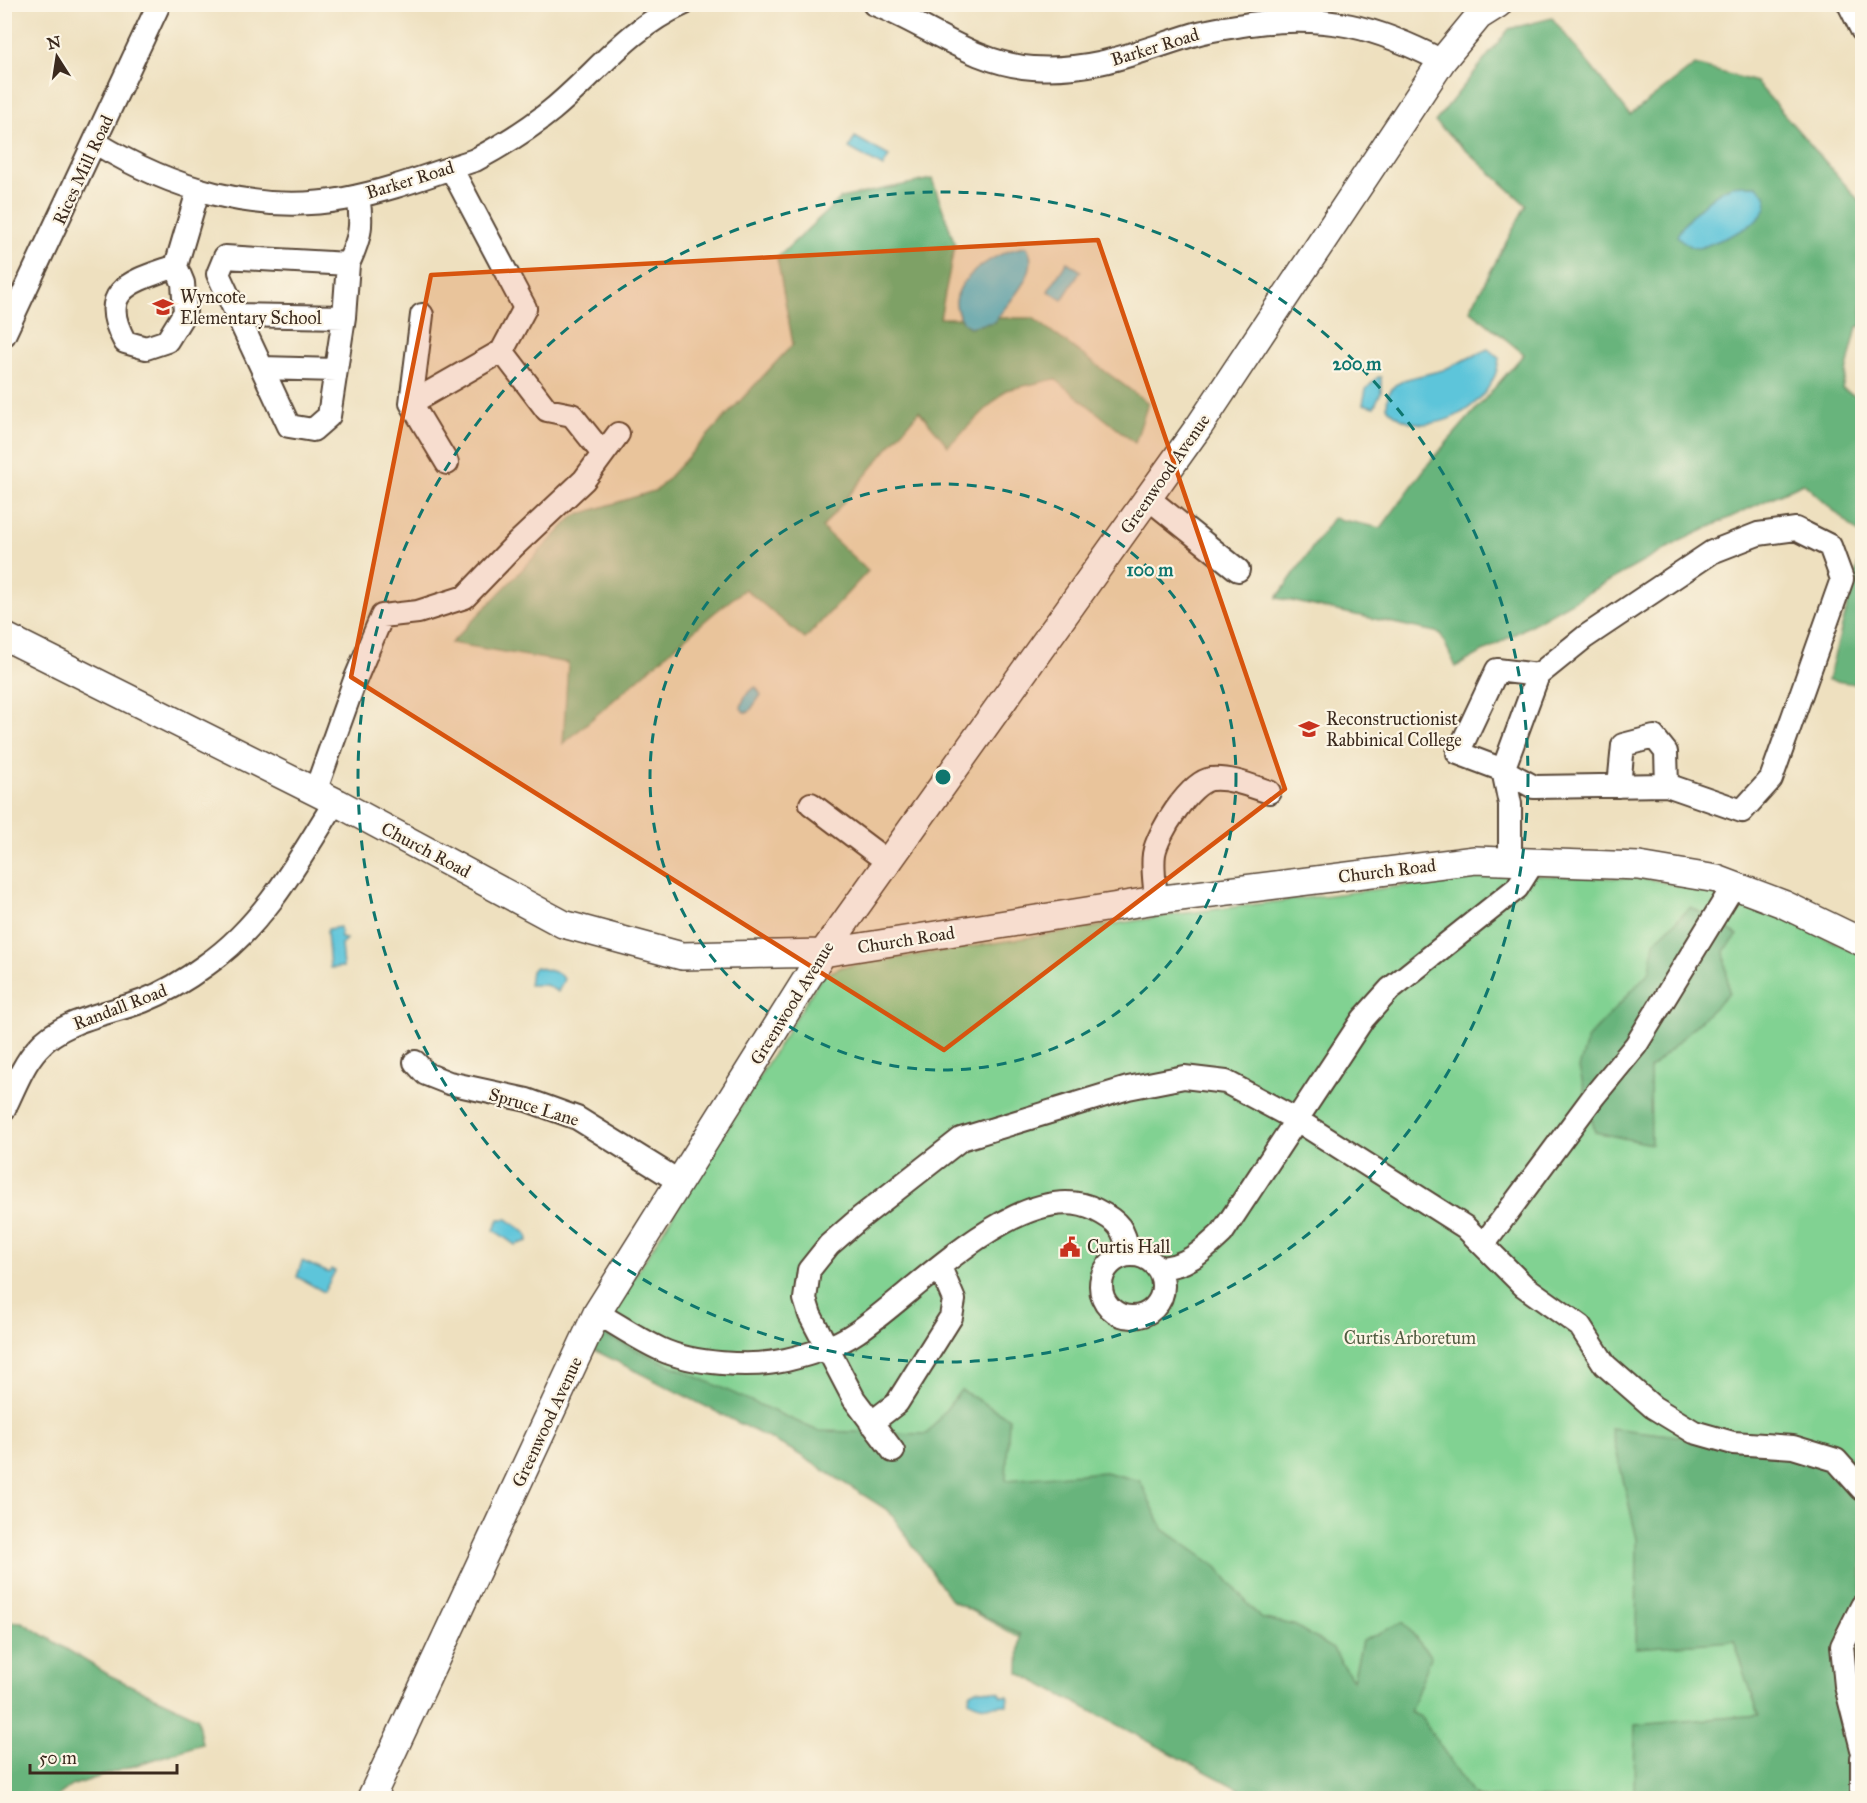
<svg xmlns="http://www.w3.org/2000/svg" width="1867" height="1803" font-family="'IM FELL Great Primer',serif">
  <style>
    .green { fill: #81d292; stroke: #5e7e58; stroke-width: 1.5 }
    .forest { fill: #68b47c; stroke: #526f4d; stroke-width: 1.5 }
    .water { fill: #5dc5da; stroke: #4c787c; stroke-width: 1.5 }
    .lines { fill: none; stroke-linecap: round; stroke-linejoin: round }
    .minor-casing { stroke: #564536; stroke-width: 26 }
    .major-casing { stroke: #564536; stroke-width: 30 }
    .minor { stroke: #fff; stroke-width: 22 }
    .major { stroke: #fff; stroke-width: 27 }
    .marked { fill: #d7540e; fill-opacity: 0.2; stroke: #d7540e; stroke-width: 4.5; stroke-linejoin: round }
    .ring { fill: none; stroke: #0f766e; stroke-width: 3; stroke-dasharray: 10 8 }
    .labels { text-anchor: middle; stroke-width: 4.5; stroke-linejoin: round; paint-order: stroke }
    .street-label { font-size: 18px; fill: #3b2a1e; stroke: #fcf5e5 }
    .poi-label { font-size: 18px; fill: #3b2a1e; stroke: #fcf5e5; text-anchor: start }
    .park-label { font-size: 18px; fill: #505c41; stroke: #fcf5e5 }
    .centre { fill: #0f766e; stroke: #fcf5e5; stroke-width: 3 }
    .ring-label { font-size: 18px; text-anchor: middle; font-weight: bold; fill: #0f766e; stroke: #fcf5e5; stroke-width: 4.5; stroke-linejoin: round; paint-order: stroke }
  </style>
  <rect width="100%" height="100%" fill="#fcf5e5"/>
  <filter id="ink" filterUnits="userSpaceOnUse"><feTurbulence type="fractalNoise" baseFrequency=".0167" numOctaves="2"/><feDisplacementMap in="SourceGraphic" scale="12" xChannelSelector="R" yChannelSelector="G"/><feConvolveMatrix kernelMatrix="1 2 1 2 8 2 1 2 1" color-interpolation-filters="sRGB"/></filter>
  <filter id="wash" filterUnits="userSpaceOnUse"><feTurbulence type="fractalNoise" baseFrequency=".008" numOctaves="4" result="noise"/><feDisplacementMap in="SourceGraphic" scale="24" xChannelSelector="R" yChannelSelector="G"/><feGaussianBlur stdDeviation="1.35" result="paint"/><feColorMatrix in="noise" values="0 0 0 0 0 0 0 0 0 0 0 0 0 0 0 0 0 1.4 0 .05"/><feComposite in="paint" operator="in"/></filter>
  <g filter="url(#wash)">
    <rect width="100%" height="100%" fill="#eee0bf"/>
    <path class="green" d="M1498,874L1650,879L1726,896L1762,907L1862,955V1798H1316L951,1600L983,1545L597,1342L608,1319L822,976L842,967L1179,914Z"/>
    <path class="forest" d="M1552,18L1630,115L1695,65L1756,82L1862,204V326L1857,327L1842,389L1862,399V536L1803,483L1680,541L1456,667L1440,633L1277,598L1333,518L1381,528L1429,463L1524,354L1470,310L1526,205L1435,122L1509,29Z
      M932,179L955,244L940,318H1033L1148,403L1135,443L1055,379L1006,390L948,446L919,411L822,528L868,571L805,639L745,589L714,613L563,744L568,663L451,643L574,516L657,490L793,344L777,258L841,198Z
      M1862,549V685L1828,680Z
      M1691,907L1738,935L1724,951L1729,993L1650,1069L1651,1144L1595,1132L1579,1068L1588,1038L1650,971L1654,942Z
      M601,1334L818,1431L927,1434L961,1390L1009,1418L1006,1480L1105,1472L1140,1481L1163,1529L1217,1567L1260,1618L1294,1625L1332,1648L1353,1680L1362,1641L1403,1622L1431,1657L1410,1712L1421,1717L1472,1793L1480,1798H1256L1019,1673L1020,1634L951,1600L889,1511L792,1450L592,1349Z
      M1611,1428L1862,1458V1798H1634L1635,1725L1759,1715L1734,1641L1636,1648L1637,1539Z
      M5,1621L22,1622L109,1675L197,1717L202,1744L71,1786L55,1798H5Z"/>
    <path class="water" d="M855,137L889,156L883,167L849,148Z
      M1756,185C1789,212 1737,234 1715,242C1710,244 1702,248 1697,248C1689,247 1683,242 1677,236C1683,221 1716,190 1732,186C1739,185 1748,185 1756,185Z
      M1027,247C1042,272 1008,302 994,322L969,327C928,293 994,249 1027,247Z
      M1067,262L1081,271L1062,300L1048,291Z
      M1488,349L1499,358C1496,406 1424,448 1387,407L1388,394L1395,385L1407,379L1443,370Z
      M1378,377H1381V392L1374,407L1363,404L1366,389Z
      M756,687L761,695L749,712H744L741,708C743,699 748,690 756,687Z
      M340,927L341,938L346,939L341,945L343,967L330,968L327,932L328,929Z
      M536,967L558,973L564,979L558,992L546,985H529L531,971Z
      M499,1219H507L527,1234L528,1241L515,1245L494,1230Z
      M302,1261L329,1273L331,1269L335,1271L324,1292L297,1277Z
      M976,1689L999,1692L1002,1696H1008L1007,1705C994,1705 982,1709 969,1700L970,1692Z"/>
  </g>
  <g filter="url(#ink)">
    <g class="lines">
      <g class="minor-casing">
        <path id="minor" d="M874,4C928,25 974,64 1033,68C1093,72 1137,52 1192,35C1211,29 1231,27 1250,24C1326,14 1375,26 1442,61
          M1849,4L1862,30
          M96,143C170,188 256,215 344,199C389,191 432,174 475,160C501,146 529,129 552,110C597,73 627,29 683,4
          M451,168L525,308L502,351
          M348,264L344,317L329,416L313,430L289,426L218,274L225,257L348,264C360,238 363,226 358,196
          M176,266C134,281 95,288 125,342L146,348L167,341L185,312L183,283L176,266L198,191
          M237,315L344,317
          M4,335L159,4
          M262,368L336,370
          M411,403L422,315
          M447,463L411,403L502,351L547,410L572,415L603,454
          M1148,498L1238,570
          M1538,675L1585,637L1712,552L1758,534L1796,529L1830,546L1842,579L1771,779L1742,811L1667,785
          M315,792L355,680L382,616L418,612L465,597L514,546L584,480L618,434
          M811,804L888,862
          M1510,861V804L1503,770L1538,675L1497,670L1458,753L1503,770L1534,787L1667,785L1666,752L1654,737L1623,745L1619,786
          M1156,900C1155,885 1152,868 1154,854C1157,834 1190,782 1211,779C1230,777 1251,786 1269,792
          M415,1062L426,1074L449,1083L527,1100L577,1118L680,1182
          M4,1109C14,1089 22,1066 37,1049C62,1019 109,1014 143,1001C166,992 187,979 206,965C264,925 299,860 335,802
          M1484,1244L1594,1096L1636,1045L1734,885
          M1101 1286a31 31 0 1 1 62 0a31 31 0 1 1-62 0Z
          M1158,1268C1186,1267 1202,1252 1222,1233L1363,1019L1390,989L1517,888L1534,861
          M597,1313C618,1325 638,1339 660,1349C692,1364 752,1368 786,1360C811,1354 835,1347 857,1332C914,1294 1024,1173 1096,1210C1120,1222 1124,1229 1129,1254
          M871,1423L897,1403L951,1317L954,1300L940,1267
          M893,1451L854,1399L810,1315L805,1299L809,1270L829,1245L860,1218L961,1139L1128,1088L1184,1077L1226,1082L1297,1120L1465,1227L1524,1286L1580,1326L1605,1365L1653,1407L1694,1432L1733,1443L1793,1447L1836,1460L1862,1489
          M1862,1606L1842,1646L1846,1686L1862,1749
          M1862,1798V1758"/>
      </g>
      <g class="major-casing">
        <path id="major" d="M4,636L338,803L563,924L682,956L823,953L1156,900L1475,860L1639,866L1717,879L1783,904L1862,942
          M371,1798L597,1313L823,953L1200,425L1442,61L1479,16L1498,4"/>
      </g>
      <use href="#minor" class="minor"/>
      <use href="#major" class="major"/>
    </g>
  </g>
  <path class="marked" d="M1098,240L1285,789L944,1050L351,677L431,275Z"/>
  <g class="ring">
    <circle cx="943" cy="777" r="293"/>
    <circle cx="943" cy="777" r="585"/>
  </g>
  <defs>
    <g id="school-bare" transform="scale(1.62)"><path d="M0-5L7-2L0 1L-7-2ZM-4 1L0 2.5L4 1V4Q0 6-4 4Z" fill="#c8321e" stroke="#fcf5e5" stroke-width="2.5" paint-order="stroke"/></g>
    <g id="university-bare" transform="scale(1.62)"><path d="M0-5L7-2L0 1L-7-2ZM-4 1L0 2.5L4 1V4Q0 6-4 4Z" fill="#c8321e" stroke="#fcf5e5" stroke-width="2.5" paint-order="stroke"/></g>
    <g id="civic-bare" transform="scale(1.62)"><path d="M-.6-6.5H3V-4.5H.6V-3L4-1V1h2V6H-6V1h2V-1L-.6-3ZM-1.2 2.5V6h2.4V2.5Z" fill="#c8321e" stroke="#fcf5e5" stroke-width="2.5" paint-order="stroke"/></g>
  </defs>
  <g fill-rule="evenodd">
    <use href="#school-bare" x="163" y="307"/>
    <use href="#university-bare" x="1309" y="729"/>
    <use href="#civic-bare" x="1070" y="1247"/>
  </g>
  <g class="labels">
    <g class="street-label">
      <text transform="translate(1155 47) rotate(-17)" y="6">Barker Road</text>
      <text transform="translate(83 170) rotate(-65)" y="6">Rices Mill Road</text>
      <text transform="translate(410 180) rotate(-17)" y="6">Barker Road</text>
      <text transform="translate(1165 474) rotate(-55)" y="6">Greenwood Avenue</text>
      <text transform="translate(426 850) rotate(28)" y="6">Church Road</text>
      <text transform="translate(1387 871) rotate(-7)" y="6">Church Road</text>
      <text transform="translate(906 940) rotate(-9)" y="6">Church Road</text>
      <text transform="translate(792 1003) rotate(-58)" y="6">Greenwood Avenue</text>
      <text transform="translate(120 1007) rotate(-21)" y="6">Randall Road</text>
      <text transform="translate(534 1107) rotate(17)" y="6">Spruce Lane</text>
      <text transform="translate(547 1422) rotate(-65)" y="6">Greenwood Avenue</text>
    </g>
    <g class="poi-label">
      <text x="180" y="303">Wyncote<tspan x="180" dy="21">Elementary School</tspan></text>
      <text x="1326" y="725">Reconstructionist<tspan x="1326" dy="21">Rabbinical College</tspan></text>
      <text x="1087" y="1253">Curtis Hall</text>
    </g>
    <g class="park-label">
      <text x="1410" y="1344">Curtis Arboretum</text>
    </g>
  </g>
  <circle cx="943" cy="777" r="9" class="centre"/>
  <g class="ring-label">
    <text x="1357" y="370">200 m</text>
    <text x="1150" y="576">100 m</text>
  </g>
  <rect width="1867" height="1803" fill="none" stroke="#fcf5e5" stroke-width="24"/>
  <g transform="translate(57 57) rotate(348)" stroke="#fcf5e5" stroke-width="4.5" paint-order="stroke">
  <path d="M0-4.5L10 22L0 15L-10 22Z" fill="#3b2a1e"/>
  <text y="-9" font-size="16" font-weight="bold" text-anchor="middle" fill="#3b2a1e">N</text>
  </g>
  <path d="M30 1764v9h147v-9" fill="none" stroke="#3b2a1e" stroke-width="3"/>
  <text x="39" y="1764" font-size="18" fill="#3b2a1e" stroke="#fcf5e5" stroke-width="4.5" paint-order="stroke">50 m</text>
</svg>
